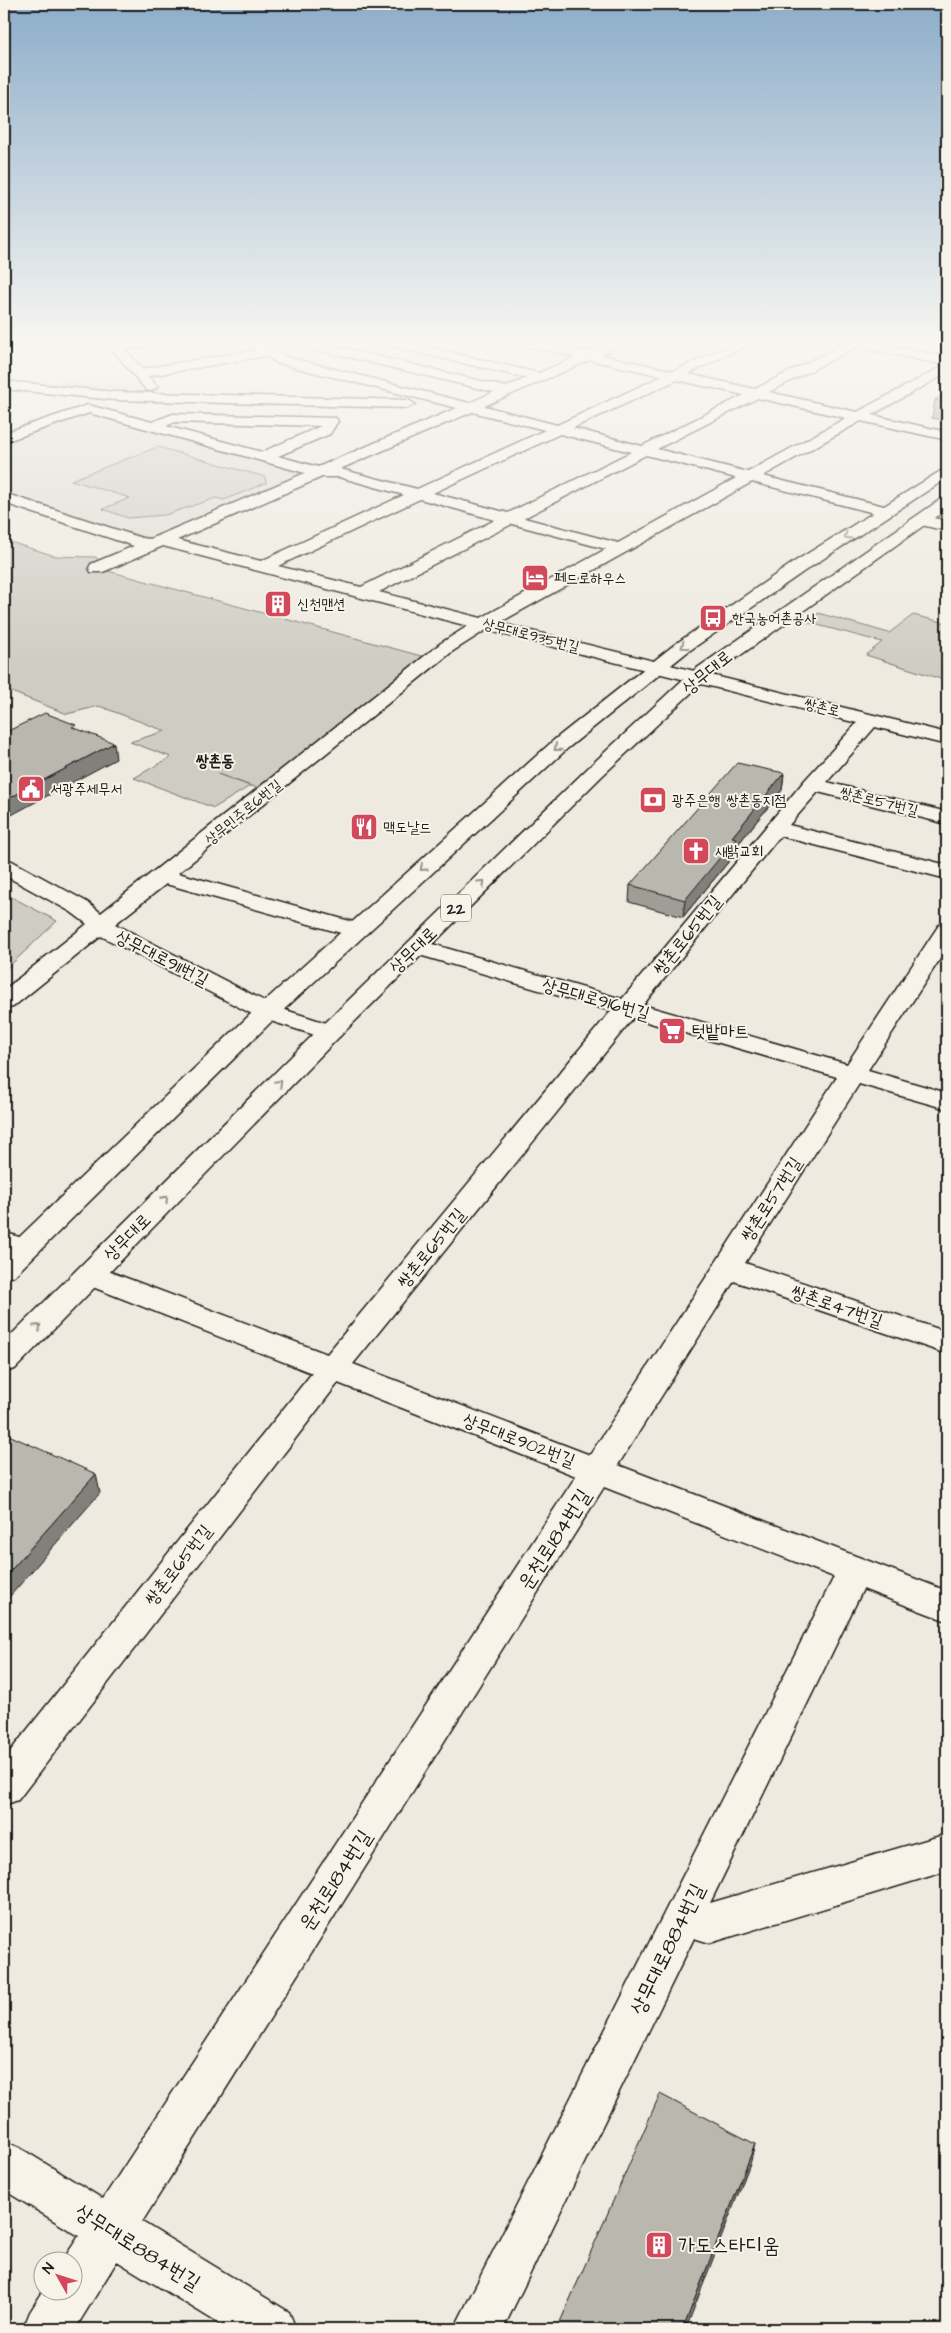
<svg xmlns="http://www.w3.org/2000/svg" width="951" height="2333" font-family="'Architects Daughter','Poor Story',sans-serif">
  <style>
    .built { fill: #dedbd1 }
    .green { fill: #cfccc3; stroke: #767470 }
    .lines { fill: none; stroke-linecap: round; stroke-linejoin: round }
    .minor-casing { stroke: #1c1c1c; stroke-width: 3 }
    .major-casing { stroke: #1c1c1c; stroke-width: 3 }
    .minor { fill: #f7f3e8; fill-rule: evenodd }
    .major { fill: #f7f3e8; fill-rule: evenodd }
    .wall { fill: #a09d96; stroke: #1c1c1c }
    .shaded-wall { fill: #82807a; stroke: #1c1c1c }
    .building { fill: #bab7af; stroke: #1c1c1c }
    .oneway { stroke: #94928c }
    .labels { text-anchor: middle; stroke-width: 4; stroke-linejoin: round; paint-order: stroke }
    .far-poi-label { font-size: 15px; fill: #1c1c1c; stroke: #f7f3e8; text-anchor: start }
    .far-street-label { font-size: 15px; fill: #1c1c1c; stroke: #f7f3e8 }
    .far-quarter-label { font-size: 16px; font-weight: bold; fill: #1c1c1c; stroke: #f7f3e8 }
    .shield { fill: #f7f3e8; stroke: #5e5c59; stroke-width: 1 }
    .shield-label { font-size: 16px; font-weight: bold; fill: #1c1c1c }
    .street-label { font-size: 18px; fill: #1c1c1c; stroke: #f7f3e8 }
    .poi-label { font-size: 18px; fill: #1c1c1c; stroke: #f7f3e8; text-anchor: start }
    .near-street-label { font-size: 21px; fill: #1c1c1c; stroke: #f7f3e8 }
    .near-poi-label { font-size: 21px; fill: #1c1c1c; stroke: #f7f3e8; text-anchor: start }
  </style>
  <rect width="100%" height="100%" fill="#eeeae0"/>
  <filter id="ink" filterUnits="userSpaceOnUse"><feTurbulence type="fractalNoise" baseFrequency=".02" numOctaves="2"/><feDisplacementMap in="SourceGraphic" scale="10" xChannelSelector="R" yChannelSelector="G"/><feConvolveMatrix kernelMatrix="1 2 1 2 8 2 1 2 1" color-interpolation-filters="sRGB"/></filter>
  <g filter="url(#ink)">
    <path class="built" d="M121,373L140,389L127,393L46,387L38,383Z
      M81,413H90L303,472L151,540L4,493V440Z"/>
    <path class="green" d="M158,447L265,477L266,483L224,500L216,498L165,515L128,518L103,509L130,498L71,480Z
      M4,540L55,556L96,557L108,571L425,657L260,789L218,774L250,786L214,808L134,778L171,757L130,742L165,731L99,706L67,714L4,689Z
      M818,613L889,633L913,615L947,623V681L866,655L882,642L806,622Z
      M4,893L57,921L4,971Z"/>
    <g class="lines">
      <g class="minor-casing">
        <path id="minor" d="M107,343H153L147,347L126,350L142,369L256,350L247,343H262L287,357L469,403L494,392L314,349L313,346L314,343H322L506,387L527,378L393,347L387,343H410L539,373L576,357L526,346L525,343H548L588,352L608,343H625L602,355L674,371L735,343H751L688,374L755,389L846,343H874L947,357V373L872,415L947,432V440L861,421L763,476L892,508L894,511L892,514L886,516L752,482L499,623L947,733V745L875,727L827,782L947,812V824L818,792L789,825L947,865V879L780,836L643,1005L847,1064L939,925L947,923V948L868,1070L947,1093V1109L859,1084L745,1263L947,1332V1354L734,1281L618,1465L947,1591V1621L863,1589L710,1903L947,1834V1871L710,1943L694,1938L503,2329H454L834,1577L604,1487L142,2222L289,2312L296,2329H228L117,2261L75,2329H23L30,2312L44,2290H72V2260H63L79,2236L4,2190V2141L20,2148L103,2199L576,1476L338,1383L18,1800L4,1805V1759L312,1373L80,1282L75,1275L80,1268L90,1265L100,1268L327,1354L611,1011L409,952L405,947L409,942L417,940L425,942L622,999L805,780L857,723L486,630L453,651L178,873L364,925L368,930L364,935L356,937L348,935L166,884L115,924L276,1007L339,1027L343,1032L339,1037L330,1040L321,1037L258,1017L101,936L13,1007L4,1009V990L87,924L71,912L4,875V859L12,861L87,902L101,913L441,643L468,626L163,546L103,572H91L89,568L91,564L134,546L4,503V493L142,538L150,539L305,473L89,413L4,442V433L88,405L152,422L173,414L336,418L338,421L330,434L278,456L318,467L457,408L277,363L266,356L148,376L158,387L151,391L146,390ZM857,347L945,365L857,412L769,392ZM590,360L662,376L557,425L484,406ZM677,380L744,395L642,446L573,428ZM758,398L846,418L748,472L657,449ZM472,412L545,430L417,489L340,469ZM175,422L321,426L262,452L166,426ZM560,434L631,452L508,513L433,493ZM646,455L736,478L618,543L524,518ZM322,477H339L404,495L261,561L177,540ZM420,499L495,520L361,587L278,566ZM512,524L606,549L481,618L379,592ZM633,1018L837,1077L590,1455L353,1364Z
          M4,381L115,392L408,400L415,404L408,408L115,400L4,389Z
          M919,515L947,521V531L913,523L911,520Z
          M4,1232L34,1242L38,1249L34,1256L24,1259L4,1252Z"/>
      </g>
      <g class="major-casing">
        <path id="major" d="M947,467V478L806,570L686,653L568,748L276,1017L14,1276L4,1279V1252L258,1007L554,740L674,645L794,562Z
          M947,497V509L704,681L602,776L339,1037L15,1369L4,1372V1342L321,1027L588,768L690,673L941,499Z"/>
      </g>
      <use href="#minor" class="minor"/>
      <use href="#major" class="major"/>
    </g>
    <path class="wall" d="M947,384V421L932,418L935,400L946,394Z
      M784,773L782,790L735,848L734,855L683,917L629,902L630,885Z"/>
    <path class="shaded-wall" d="M114,743L116,759L4,819V801Z
      M784,773L782,790L735,848L734,855L683,917L685,900L732,837Z
      M96,1474L100,1493L4,1603V1578Z
      M755,2144L751,2161L686,2329H683Z"/>
    <path class="building" d="M947,393V403L935,400Z
      M45,713L76,725L72,727L114,743L4,801V733Z
      M737,763L784,773L732,837L736,838L685,900L630,885Z
      M4,1433L96,1474L4,1578Z
      M660,2094L755,2144L683,2329H557Z"/>
    <defs><path id="oneway-chevron" d="M-2-3.5L2.5 0L-2 3.5" fill="none" stroke-width="1.6" stroke-linecap="round" stroke-linejoin="round" transform="scale(1.25)"/></defs>
    <g class="oneway">
      <use href="#oneway-chevron" transform="translate(847 536) rotate(148)"/>
      <use href="#oneway-chevron" transform="translate(684 646) rotate(144)"/>
      <use href="#oneway-chevron" transform="translate(557 748) rotate(140)"/>
      <use href="#oneway-chevron" transform="translate(423 868) rotate(138)"/>
      <use href="#oneway-chevron" transform="translate(482 883) rotate(-44)"/>
      <use href="#oneway-chevron" transform="translate(279 1083) rotate(-45)"/>
      <use href="#oneway-chevron" transform="translate(165 1199) rotate(-45)"/>
      <use href="#oneway-chevron" transform="translate(38 1327) rotate(-45)"/>
    </g>
  </g>
  <linearGradient id="sky" x2="0" y2="1"><stop stop-color="#8dadca"/><stop offset="0.51" stop-color="#f7f6f1"/><stop offset="1" stop-color="#f7f6f1" stop-opacity="0"/></linearGradient>
  <rect width="951" height="670" fill="url(#sky)"/>
  <defs>
    <g id="hotel-square" transform="scale(1.4375)"><rect x="-9" y="-9" width="18" height="18" rx="4" fill="#d1495b" stroke="#f7f3e8"/><path d="M-6-4.5h1.5V1H6V5H4.5V3h-9V5H-6ZM-4 0a1.8 1.8 0 1 1 3.6 0ZM.5 0V-2.5h3Q6-2.5 6 0Z" fill="#fff"/></g>
    <g id="building-square" transform="scale(1.4375)"><rect x="-9" y="-9" width="18" height="18" rx="4" fill="#d1495b" stroke="#f7f3e8"/><path d="M-4-6H4V6H1V3H-1V6H-4ZM-2.5-4.3h1.7v1.8h-1.7ZM.8-4.3h1.7v1.8H.8ZM-2.5-1h1.7V.8h-1.7ZM.8-1h1.7V.8H.8Z" fill="#fff"/></g>
    <g id="bus-square" transform="scale(1.4375)"><rect x="-9" y="-9" width="18" height="18" rx="4" fill="#d1495b" stroke="#f7f3e8"/><path d="M-5-6H5V4H4V6H2V4H-2V6H-4V4H-5ZM-3.5-4V0h7V-4ZM-3.5 1.2v1.5H-2V1.2ZM2 1.2v1.5H3.5V1.2Z" fill="#fff"/></g>
    <g id="civic-square" transform="scale(1.4375)"><rect x="-9" y="-9" width="18" height="18" rx="4" fill="#d1495b" stroke="#f7f3e8"/><path d="M-.6-6.5H3V-4.5H.6V-3L4-1V1h2V6H-6V1h2V-1L-.6-3ZM-1.2 2.5V6h2.4V2.5Z" fill="#fff"/></g>
    <g id="bank-square" transform="scale(1.4375)"><rect x="-9" y="-9" width="18" height="18" rx="4" fill="#d1495b" stroke="#f7f3e8"/><path d="M-6-4H6V4H-6ZM0-2.3a2.3 2.3 0 1 0 0 4.6a2.3 2.3 0 1 0 0-4.6Z" fill="#fff"/></g>
    <g id="restaurant-square" transform="scale(1.4375)"><rect x="-9" y="-9" width="18" height="18" rx="4" fill="#d1495b" stroke="#f7f3e8"/><path d="M-5-6h1v4h1v-4h1v4h1v-4h1v5L-1.5 .5V6h-2V.5L-5-1ZM5-6V6H3V1.5H1.5Q1.5-4 5-6Z" fill="#fff"/></g>
    <g id="church-square" transform="scale(1.4375)"><rect x="-9" y="-9" width="18" height="18" rx="4" fill="#d1495b" stroke="#f7f3e8"/><path d="M-1.2-6h2.4v3.5h3.3v2.4h-3.3V6h-2.4V-.1h-3.3v-2.4h3.3Z" fill="#fff"/></g>
    <g id="supermarket-square" transform="scale(1.4375)"><rect x="-9" y="-9" width="18" height="18" rx="4" fill="#d1495b" stroke="#f7f3e8"/><path d="M-6-5.5h2.5l.6 2H6L4.5 2H-2.5L-4.4-4H-6ZM-1.5 3.2a1.3 1.3 0 1 0 .1 0ZM3 3.2a1.3 1.3 0 1 0 .1 0Z" fill="#fff"/></g>
  </defs>
  <g fill-rule="evenodd">
    <use href="#hotel-square" x="535" y="578"/>
    <use href="#building-square" x="278" y="604"/>
    <use href="#bus-square" x="713" y="618"/>
    <use href="#civic-square" x="31" y="789"/>
    <use href="#bank-square" x="653" y="800"/>
    <use href="#restaurant-square" x="364" y="827"/>
    <use href="#church-square" x="696" y="851"/>
    <use href="#supermarket-square" x="672" y="1031"/>
    <use href="#building-square" x="659" y="2245"/>
  </g>
  <g class="labels">
    <g class="far-poi-label">
      <text x="554" y="583">페드로하우스</text>
      <text x="297" y="609">신천맨션</text>
      <text x="732" y="623">한국농어촌공사</text>
      <text x="50" y="794">서광주세무서</text>
      <text x="672" y="805">광주은행 쌍촌동지점</text>
      <text x="383" y="832">맥도날드</text>
      <text x="715" y="856">새밝교회</text>
    </g>
    <g class="far-street-label">
      <text transform="translate(531 635) rotate(14)" y="5">상무대로935번길</text>
      <text transform="translate(822 707) rotate(14)" y="5">쌍촌로</text>
      <text transform="translate(879 801) rotate(14)" y="5">쌍촌로57번길</text>
      <text transform="translate(243 812) rotate(-39)" y="5">상무민주로6번길</text>
    </g>
    <g class="far-quarter-label">
      <text x="215" y="766">쌍촌동</text>
    </g>
    <rect class="shield" x="441" y="894.5" width="30" height="27" rx="4"/>
    <g class="shield-label">
      <text x="456" y="914">22</text>
    </g>
    <g class="street-label">
      <text transform="translate(707 672) rotate(-39)" y="6">상무대로</text>
      <text transform="translate(687 935) rotate(-51)" y="6">쌍촌로65번길</text>
      <text transform="translate(413 950) rotate(-44)" y="6">상무대로</text>
      <text transform="translate(162 958) rotate(27)" y="6">상무대로911번길</text>
      <text transform="translate(596 999) rotate(16)" y="6">상무대로916번길</text>
      <text transform="translate(771 1199) rotate(-57)" y="6">쌍촌로57번길</text>
      <text transform="translate(127 1237) rotate(-45)" y="6">상무대로</text>
      <text transform="translate(431 1248) rotate(-51)" y="6">쌍촌로65번길</text>
      <text transform="translate(837 1306) rotate(19)" y="6">쌍촌로47번길</text>
      <text transform="translate(519 1440) rotate(21)" y="6">상무대로902번길</text>
      <text transform="translate(178 1565) rotate(-52)" y="6">쌍촌로65번길</text>
    </g>
    <g class="poi-label">
      <text x="691" y="1037">텃밭마트</text>
    </g>
    <g class="near-street-label">
      <text transform="translate(554 1539) rotate(-57)" y="7">운천로184번길</text>
      <text transform="translate(335 1880) rotate(-57)" y="7">운천로184번길</text>
      <text transform="translate(667 1949) rotate(-64)" y="7">상무대로884번길</text>
      <text transform="translate(138 2247) rotate(32)" y="7">상무대로884번길</text>
    </g>
    <g class="near-poi-label">
      <text x="678" y="2252">가도스타디움</text>
    </g>
  </g>
  <rect width="951" height="2333" fill="none" stroke="#f7f3e8" stroke-width="20"/>
  <rect x="10" y="10" width="931" height="2313" fill="none" stroke="#1c1c1c" stroke-width="2" filter="url(#ink)"/>
  <g transform="translate(58 2276) rotate(309)"><circle r="24" fill="#f7f3e8" stroke="#9f9d96"/>
  <path d="M0-4L9 19L0 12L-9 19Z" fill="#d1495b"/>
  <text y="-8" font-size="14" font-weight="bold" text-anchor="middle" fill="#1c1c1c">N</text>
  </g>
</svg>
